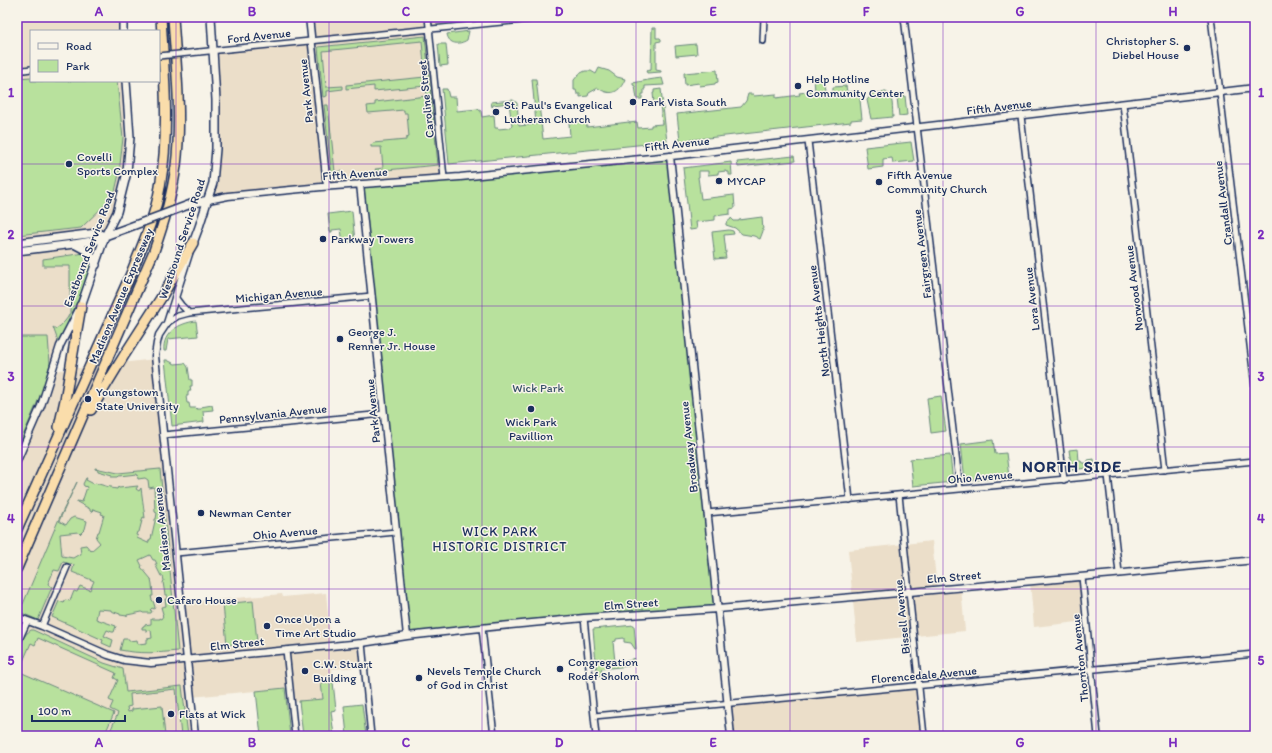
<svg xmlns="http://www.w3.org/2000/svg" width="1272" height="753" font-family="Itim,sans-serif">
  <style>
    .built { fill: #ebdec9 }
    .green { fill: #b8e19d; stroke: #6a887e }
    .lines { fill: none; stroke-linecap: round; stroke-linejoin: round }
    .minor-casing { stroke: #1b2f5e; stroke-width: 8 }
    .tertiary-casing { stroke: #1b2f5e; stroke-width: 9 }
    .secondary-casing { stroke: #1b2f5e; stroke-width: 10 }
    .motorway-casing { stroke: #1b2f5e; stroke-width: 12 }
    .minor { stroke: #f7f3e8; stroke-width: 5 }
    .tertiary { stroke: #f7f3e8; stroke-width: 6 }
    .secondary { stroke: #f7f3e8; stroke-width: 7 }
    .motorway { stroke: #faddab; stroke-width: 9 }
    .minor-bridge-casing { stroke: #1b2f5e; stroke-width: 8; stroke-linecap: butt }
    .secondary-bridge-casing { stroke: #1b2f5e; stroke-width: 10; stroke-linecap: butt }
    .minor-bridge { stroke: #f7f3e8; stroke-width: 5 }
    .secondary-bridge { stroke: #f7f3e8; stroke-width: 7 }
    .grid { fill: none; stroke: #7b2cbf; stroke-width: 1; stroke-opacity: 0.55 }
    .poi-dot { fill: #1b2f5e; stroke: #f7f3e8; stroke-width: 1.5 }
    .labels { text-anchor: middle; stroke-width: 3; stroke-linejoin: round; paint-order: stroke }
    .street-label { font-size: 12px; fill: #1b2f5e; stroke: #f7f3e8 }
    .poi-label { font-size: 12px; fill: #1b2f5e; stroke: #f7f3e8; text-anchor: start }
    .park-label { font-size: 12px; fill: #3a536b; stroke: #f7f3e8 }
    .neighbourhood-label { font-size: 13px; letter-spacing: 1px; fill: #1b2f5e; stroke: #f7f3e8 }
    .district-label { font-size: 16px; font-weight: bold; letter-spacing: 1px; fill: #1b2f5e; stroke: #f7f3e8 }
    .neatline { fill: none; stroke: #7b2cbf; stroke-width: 1.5 }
    .grid-label { font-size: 13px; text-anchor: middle; font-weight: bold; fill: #7b2cbf }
  </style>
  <rect width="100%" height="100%" fill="#f7f3e8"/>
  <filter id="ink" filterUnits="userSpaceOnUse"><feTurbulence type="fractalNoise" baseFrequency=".025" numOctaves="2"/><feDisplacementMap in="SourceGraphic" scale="8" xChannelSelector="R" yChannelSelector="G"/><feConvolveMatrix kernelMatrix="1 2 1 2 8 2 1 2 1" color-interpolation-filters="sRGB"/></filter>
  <g filter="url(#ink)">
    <path class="built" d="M17,17H123V31H31V81H126L127,172L90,281L67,331L53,371L155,359L181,603L282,594L283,597L326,593L331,646L362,643L364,667L332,669L334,682L321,684L323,699L291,702L289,688L191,697L195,736H17Z
      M309,17H507V21L429,29L444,178L208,200L213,183V51L311,41Z
      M932,541L937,589L961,588L965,631L857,642L848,550Z
      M1082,577L1086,621L1034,627L1030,582Z
      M919,685L924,736H731L727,704Z"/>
    <path class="green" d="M652,28H656V38H660L661,39V41L656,42V70L661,71V72L647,73L646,71L651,70Z
      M469,31L467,40C459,45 449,45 447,34Z
      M425,36L438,165L376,171L375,169L383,168L381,147H371V145L373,143L406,140V138L409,137L407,113H404V110L368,113L367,106L375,105V102L427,96L426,86L374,91V86L346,89V85L425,77L422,41L323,51L326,87L343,86V89L327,91V96L323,97L318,47Z
      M438,44H446L448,65L440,66Z
      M696,44L697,54L676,56L675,46Z
      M599,68L609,71L617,77L625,79C620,92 611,97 598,88L589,93L588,96L580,97V94H577L576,90H574V80L579,74L585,71H591L596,74Z
      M717,70L718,82L715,83V84L700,86L699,83L685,85L684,73Z
      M31,77V81H117L123,138L119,174L114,196L81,228L17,235V78Z
      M662,78L664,85L645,86V89H644V94H642V99H637L635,86L633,85V83C643,81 652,79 662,78Z
      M823,78L826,95L833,94V87L846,86L847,92L859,91L862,119L851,120V122L680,141L677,114L741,107L746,101L748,94H753L754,96L776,94V98L800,95L799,93L815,91L814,79Z
      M532,79H536L543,139L570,136L569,123L577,122V120H586L587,127L629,122V123L637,122L638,128L651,127V125L662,124L660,103H654L653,93H654V90L661,89L667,142L449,164L442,89H447L449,97H456L457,111L478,109L479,110L481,111L482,117L494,115L495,128H498V129L509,128L512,126L509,103L493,105V106L492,107L491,102L513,100L517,103L519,126L536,124Z
      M886,92C894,96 892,109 893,117L871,119L867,100L873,93Z
      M905,96L907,115L899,116L897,97Z
      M324,105H328L335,172L342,171V175L332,176Z
      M911,142L914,161L893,163L892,158L883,159V167L868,169L865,147Z
      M670,156L718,609L407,636L360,184Z
      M794,156L795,161L738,167L737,162Z
      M731,162L732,175H729V172H726V171L718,172V174L708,175V171H699V177H698L701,199L734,195L735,208L730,209V214L715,216V220L696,222L697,229L690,230L683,168Z
      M352,211L355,242L343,243L341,229L332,230V232H330L328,214Z
      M762,217L763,231L760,239L754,236L742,234L735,228L726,225V223L731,219V218L734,221H739V220Z
      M729,230L733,231L734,234L724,235L726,253H725L726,258L715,259L712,232Z
      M85,253C91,260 91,266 89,274L59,344L53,327L56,329C62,325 67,320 70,313V266H43V259Z
      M196,321L198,336L168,339L166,351H164C162,332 180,323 196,321Z
      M17,337H48L50,364L43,389L17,450Z
      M165,360H167L175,364L185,363L188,367L190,380H192V386H190L191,391H188V396H186L187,403H189L190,408H196L197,409H201V407L212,405L213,410L203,411L204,422L172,426Z
      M941,396L946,431L931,433L927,398Z
      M993,440L995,454L1006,453L1009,477L965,481L961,444Z
      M1078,449L1079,461H1081L1082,463H1088V460L1094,459L1095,467L1072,470L1069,450Z
      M950,455L953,482L913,486L910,459Z
      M95,468L118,473L160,469L178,651C158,653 140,654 120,650L123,639H129V641L137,640L138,644L147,643V639L152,638L151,630L146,631V629H142V627L144,626V625L151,624V619H159V618L161,619L163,616L162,615L163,614L161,607L166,606L165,599H167V595H165L163,582L164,581L163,576H161L155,564H157L155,560H153L150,555L139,560L142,566L141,567L151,579L152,584L153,596H151L152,600L153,601L155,607L154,609L152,608L150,610L152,611L151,613H143L142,612L127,615V616L120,615V614L111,611V610L98,609L96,619L116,626L114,632H112L107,630L104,636L113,640L111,647L102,643L103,640L52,617L59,601L64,603L65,600L70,601L74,591L77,592L80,586L90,590L94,581L72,572L74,565L63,562L59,571L54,570L48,584L52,587L38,620L17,611V608L23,604L58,521L77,482L59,521L66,525L70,519L74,517L87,521L85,529L80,534L78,532L60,534L62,556L73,558L78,555L81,554L80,546L86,545L91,551L100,543L96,538L98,532H99L104,515L101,514L102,512L93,509L92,512L90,511V509L77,502V501L82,502L87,487L84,486L83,484L86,478H87L86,480L94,484L95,483L109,487L110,485L111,486V488L117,489L118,487L119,488L138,486L136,489L139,491L141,488L145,518L143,517L139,532H137L136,535L138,536L137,538L148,543L150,539H151L155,521V519H156L157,513L155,512L154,487L149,488L148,480L145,478L138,479L137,474L119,476L118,477H112V475L98,471V470L95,469Z
      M253,601L257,642L227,645L223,604Z
      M634,625L636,649H635L631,643L624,642V638L616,639V641L613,642L615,662H621V664L626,663V661H629L633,658L634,659L629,666L601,669L602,675L597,676L593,629Z
      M31,630H33L104,663L123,669L126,692L182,686L188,736H181L176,689L130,694L131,706L127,707L128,712L132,711V709L162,706L165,736H117L113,735V736H108L118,713L110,709L113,702L109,700L118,680L114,678L116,673L38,638L35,645L31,643L20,668L17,666C17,662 16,657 17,653C19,645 24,634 31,630Z
      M20,672L114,713L104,736H17V679Z
      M333,682L336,710L331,711L334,736H303L299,701L323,699L321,683Z
      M285,688L290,736H261L256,691Z
      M362,704L366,736H347L344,706Z"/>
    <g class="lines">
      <g class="minor-casing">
        <path id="minor" d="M428,17L444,178
          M904,17L960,489
          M1211,17L1255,387
          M763,41L764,17
          M199,52L552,17
          M17,71L31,69
          M1123,104L1165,470
          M1021,116L1064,480
          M808,141L850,500
          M175,297L181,305L189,313
          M167,323L178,316L189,313L372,296
          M163,435L384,414
          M1108,475L1119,573
          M899,495L924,736
          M707,513L1255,461
          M176,553L396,532
          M1082,577L1098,736
          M584,618L596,736
          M42,626L67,567
          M482,628L494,736
          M362,643L371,736
          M286,650L295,736
          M594,716L1255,654"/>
      </g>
      <g class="tertiary-casing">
        <path id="tertiary" d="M309,17L327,186
          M670,156L731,736
          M360,184L407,636
          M208,200L228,196L321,187L460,177L681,155L1255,88
          M189,254L167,323L159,335L157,343L155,356L195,736
          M17,461L41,406L60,346L78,311
          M17,617L42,626L108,655L124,660L151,663L362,643L407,636L490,627L584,618L718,609L1114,574L1255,560
          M17,643L27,621"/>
      </g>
      <g class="secondary-casing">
        <path id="secondary" d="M123,17V31
          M191,204L208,200
          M17,243L80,235L97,233L105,236
          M193,243L199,227L213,183L216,149V100L211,17
          M74,244L89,252L96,265
          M17,251L74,244L98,240L105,236L127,228
          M81,306L105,236L117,212L127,172L130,137L126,81"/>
      </g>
      <g class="motorway-casing">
        <path id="motorway" d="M91,410L125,354L161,298L193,243
          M59,427L65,400L81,306
          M17,529L130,276C141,248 155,218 160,187C170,131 164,74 161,17
          M17,568L154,251C164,223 172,195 176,166C182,117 176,66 173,17"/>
      </g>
      <use href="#minor" class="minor"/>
      <use href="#tertiary" class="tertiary"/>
      <use href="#secondary" class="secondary"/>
      <use href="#motorway" class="motorway"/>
      <g class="minor-bridge-casing">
        <path id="minor-bridge" d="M159,56L199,52"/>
      </g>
      <g class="secondary-bridge-casing">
        <path id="secondary-bridge" d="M127,228L191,204"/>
      </g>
      <use href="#minor-bridge" class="minor-bridge"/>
      <use href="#secondary-bridge" class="secondary-bridge"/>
    </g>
  </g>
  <path class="grid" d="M176,17V736M329,17V736M482,17V736M636,17V736M790,17V736M943,17V736M1096,17V736M17,164H1255M17,306H1255M17,447H1255M17,589H1255"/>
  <g class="poi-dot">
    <circle cx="1187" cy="48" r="4"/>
    <circle cx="798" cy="86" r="4"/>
    <circle cx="633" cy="102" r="4"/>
    <circle cx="496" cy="112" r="4"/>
    <circle cx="69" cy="164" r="4"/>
    <circle cx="719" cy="181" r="4"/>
    <circle cx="879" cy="182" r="4"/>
    <circle cx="323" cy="239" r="4"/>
    <circle cx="340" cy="339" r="4"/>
    <circle cx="88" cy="399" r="4"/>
    <circle cx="531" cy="409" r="4"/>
    <circle cx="201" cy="513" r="4"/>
    <circle cx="159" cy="600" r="4"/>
    <circle cx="267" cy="626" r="4"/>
    <circle cx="560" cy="669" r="4"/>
    <circle cx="305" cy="671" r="4"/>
    <circle cx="419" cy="678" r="4"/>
    <circle cx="171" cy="714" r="4"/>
  </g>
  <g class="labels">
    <g class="street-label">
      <text transform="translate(259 36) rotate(-6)" y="4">Ford Avenue</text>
      <text transform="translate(306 91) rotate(-96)" y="4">Park Avenue</text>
      <text transform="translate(426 99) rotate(-96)" y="4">Caroline Street</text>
      <text transform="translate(999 107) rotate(-7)" y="4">Fifth Avenue</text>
      <text transform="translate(677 144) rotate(-6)" y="4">Fifth Avenue</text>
      <text transform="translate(355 174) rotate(-4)" y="4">Fifth Avenue</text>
      <text transform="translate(1223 203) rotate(-97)" y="4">Crandall Avenue</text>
      <text transform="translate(182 239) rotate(-72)" y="4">Westbound Service Road</text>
      <text transform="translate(89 249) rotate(-69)" y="4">Eastbound Service Road</text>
      <text transform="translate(922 254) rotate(-97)" y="4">Fairgreen Avenue</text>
      <text transform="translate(1134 288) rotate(-97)" y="4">Norwood Avenue</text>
      <text transform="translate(279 295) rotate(-5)" y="4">Michigan Avenue</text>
      <text transform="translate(121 296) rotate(-67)" y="4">Madison Avenue Expressway</text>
      <text transform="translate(1032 299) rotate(-97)" y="4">Lora Avenue</text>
      <text transform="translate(819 321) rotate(-97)" y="4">North Heights Avenue</text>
      <text transform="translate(373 411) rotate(-96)" y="4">Park Avenue</text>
      <text transform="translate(273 414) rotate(-6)" y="4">Pennsylvania Avenue</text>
      <text transform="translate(689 447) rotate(-96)" y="4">Broadway Avenue</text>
      <text transform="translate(980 477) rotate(-5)" y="4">Ohio Avenue</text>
      <text transform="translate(162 529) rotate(-96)" y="4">Madison Avenue</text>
      <text transform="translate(285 533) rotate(-5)" y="4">Ohio Avenue</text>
      <text transform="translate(954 577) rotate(-5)" y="4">Elm Street</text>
      <text transform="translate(631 604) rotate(-4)" y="4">Elm Street</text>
      <text transform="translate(902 617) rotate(-96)" y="4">Bissell Avenue</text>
      <text transform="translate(237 644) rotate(-6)" y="4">Elm Street</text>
      <text transform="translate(1080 658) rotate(-96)" y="4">Thornton Avenue</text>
      <text transform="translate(924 675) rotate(-5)" y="4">Florencedale Avenue</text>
    </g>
    <g class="poi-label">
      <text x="1179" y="45" text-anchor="end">Christopher S.<tspan x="1179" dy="14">Diebel House</tspan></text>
      <text x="806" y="83">Help Hotline<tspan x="806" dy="14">Community Center</tspan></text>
      <text x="641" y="106">Park Vista South</text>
      <text x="504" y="109">St. Paul's Evangelical<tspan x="504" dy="14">Lutheran Church</tspan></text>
      <text x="77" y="161">Covelli<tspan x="77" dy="14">Sports Complex</tspan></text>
      <text x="887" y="179">Fifth Avenue<tspan x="887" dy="14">Community Church</tspan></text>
      <text x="727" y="185">MYCAP</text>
      <text x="331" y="243">Parkway Towers</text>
      <text x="348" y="336">George J.<tspan x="348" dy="14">Renner Jr. House</tspan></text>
      <text x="96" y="396">Youngstown<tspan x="96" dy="14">State University</tspan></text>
      <text x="531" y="426" text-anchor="middle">Wick Park<tspan x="531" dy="14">Pavillion</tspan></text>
      <text x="209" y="517">Newman Center</text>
      <text x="167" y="604">Cafaro House</text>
      <text x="275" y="623">Once Upon a<tspan x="275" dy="14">Time Art Studio</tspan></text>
      <text x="568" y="666">Congregation<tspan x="568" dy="14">Rodef Sholom</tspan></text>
      <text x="313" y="668">C.W. Stuart<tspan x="313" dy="14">Building</tspan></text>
      <text x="427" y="675">Nevels Temple Church<tspan x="427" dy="14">of God in Christ</tspan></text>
      <text x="179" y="718">Flats at Wick</text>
    </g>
    <g class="park-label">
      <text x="538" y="392">Wick Park</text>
    </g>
    <g class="neighbourhood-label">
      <text x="500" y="536">WICK PARK<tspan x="500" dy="15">HISTORIC DISTRICT</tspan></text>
    </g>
    <g class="district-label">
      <text x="1072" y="472">NORTH SIDE</text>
    </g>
  </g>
  <rect width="1272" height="753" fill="none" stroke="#f7f3e8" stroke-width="44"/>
  <rect x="30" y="30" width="130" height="52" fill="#f7f3e8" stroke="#9fa5b1"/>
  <rect x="38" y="43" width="20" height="6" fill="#f7f3e8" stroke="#9fa5b1"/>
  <text x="66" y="50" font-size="12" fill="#1b2f5e">Road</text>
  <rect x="38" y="60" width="20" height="12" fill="#b8e19d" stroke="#9fa5b1"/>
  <text x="66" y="70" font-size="12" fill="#1b2f5e">Park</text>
  <path d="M32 715v6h93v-6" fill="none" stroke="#1b2f5e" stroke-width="2"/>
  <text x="38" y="715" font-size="12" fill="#1b2f5e" stroke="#f7f3e8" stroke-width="3" paint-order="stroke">100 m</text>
  <rect x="22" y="22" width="1228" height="709" class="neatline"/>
  <g class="grid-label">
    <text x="99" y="16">A</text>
    <text x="252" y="16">B</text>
    <text x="406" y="16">C</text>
    <text x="559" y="16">D</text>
    <text x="713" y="16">E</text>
    <text x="866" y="16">F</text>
    <text x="1020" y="16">G</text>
    <text x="1173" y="16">H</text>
    <text x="11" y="97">1</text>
    <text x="1261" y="97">1</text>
    <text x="11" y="239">2</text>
    <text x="1261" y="239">2</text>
    <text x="11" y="381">3</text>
    <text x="1261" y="381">3</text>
    <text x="11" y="523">4</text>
    <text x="1261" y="523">4</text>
    <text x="11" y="665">5</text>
    <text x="1261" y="665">5</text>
    <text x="99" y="747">A</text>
    <text x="252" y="747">B</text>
    <text x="406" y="747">C</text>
    <text x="559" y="747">D</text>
    <text x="713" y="747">E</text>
    <text x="866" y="747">F</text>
    <text x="1020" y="747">G</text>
    <text x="1173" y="747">H</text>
  </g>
</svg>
